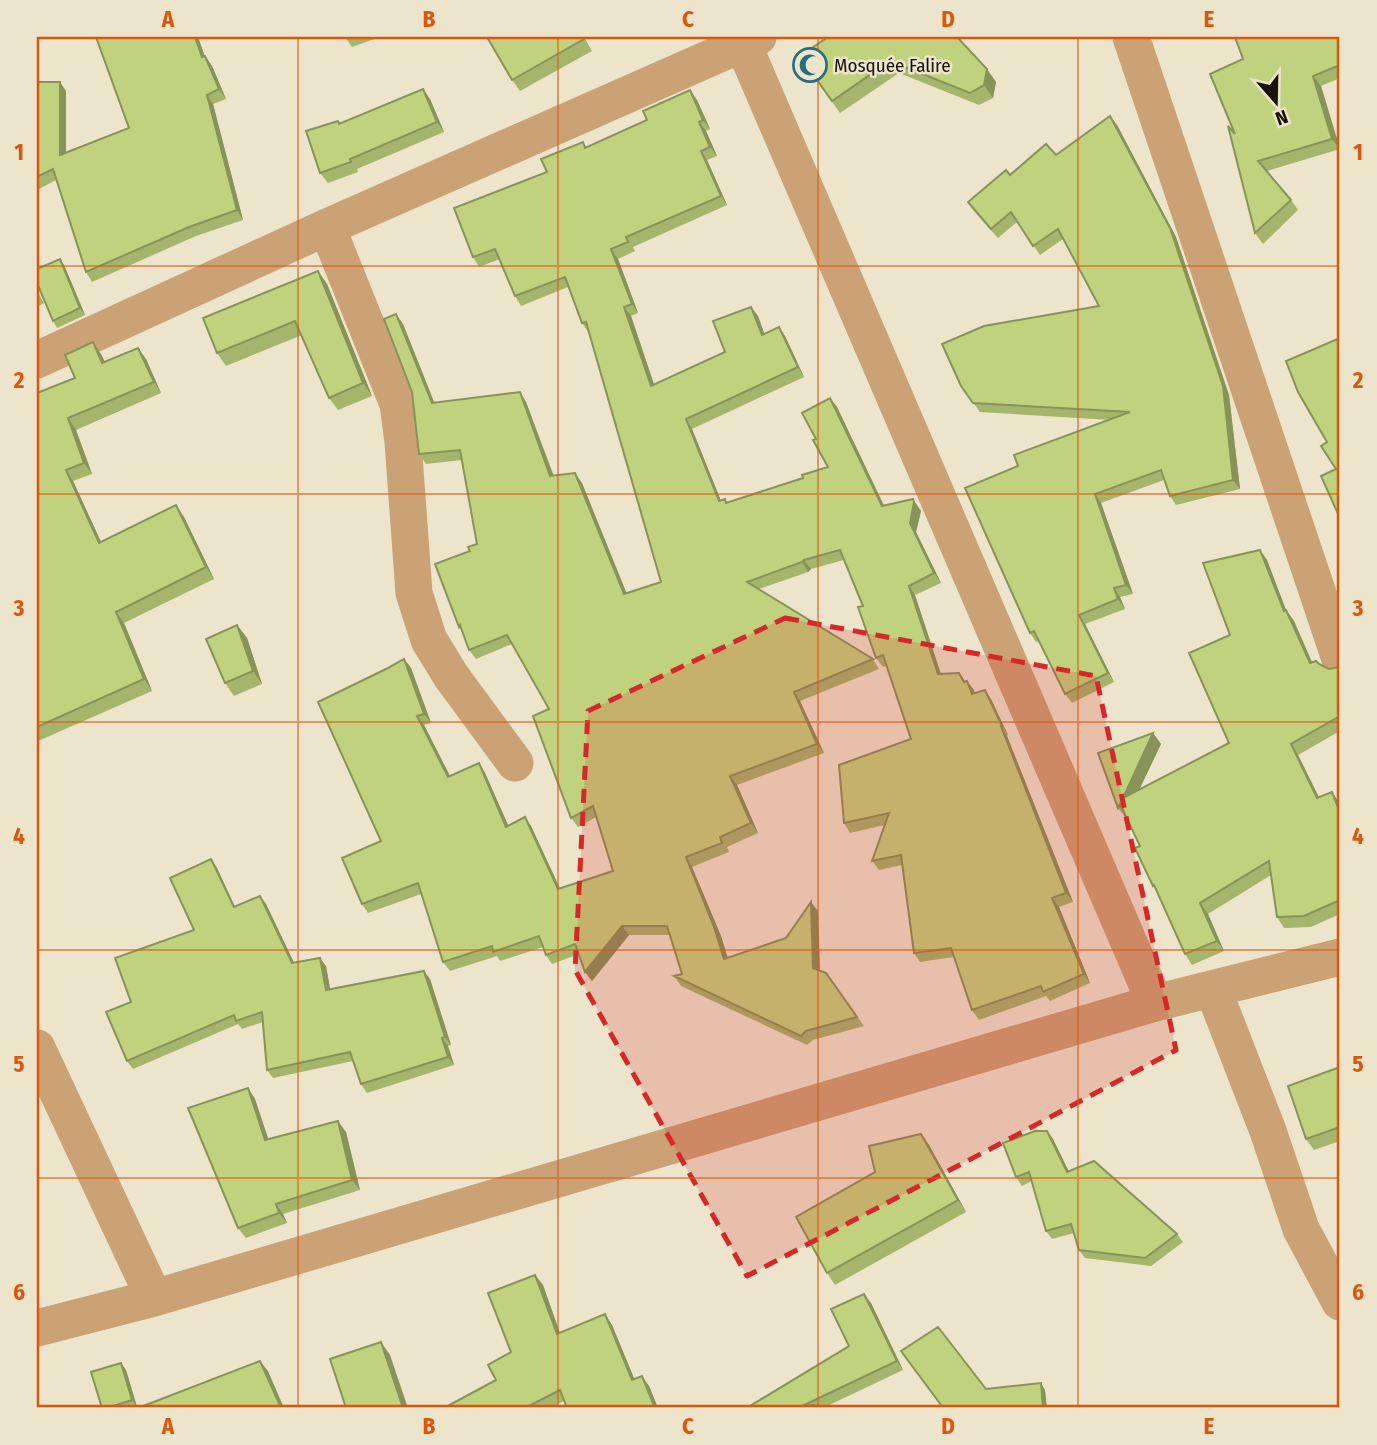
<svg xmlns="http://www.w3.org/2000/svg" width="1377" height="1445" font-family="'Fira Sans Condensed',sans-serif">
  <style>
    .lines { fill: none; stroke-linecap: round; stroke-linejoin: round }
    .minor { stroke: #cba275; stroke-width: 37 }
    .wall { fill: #a6b56c }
    .shaded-wall { fill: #879358 }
    .building { fill: #c1d27e; stroke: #879358; stroke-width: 2 }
    .marked { fill: #d62828; fill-opacity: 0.2; stroke: #d62828; stroke-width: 5; stroke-dasharray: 14 9; stroke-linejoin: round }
    .grid { fill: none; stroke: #de560c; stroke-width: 2; stroke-opacity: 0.55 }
    .labels { text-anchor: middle; stroke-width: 5; stroke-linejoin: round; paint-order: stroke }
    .poi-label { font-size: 19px; fill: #16130a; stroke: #ece5cb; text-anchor: start }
    .neatline { fill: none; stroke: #de560c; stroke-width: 2.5 }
    .grid-label { font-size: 23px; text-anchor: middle; font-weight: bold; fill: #de560c }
  </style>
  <rect width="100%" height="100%" fill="#ece5cb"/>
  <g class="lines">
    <path class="minor" d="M740,37L1155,1003
      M1131,37L1340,659
      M327,227L398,404L403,442L414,593L429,640L451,676L515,763
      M37,360L327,227L758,37
      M1213,989L1268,1131L1301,1229L1340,1302
      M37,1048L154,1298
      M37,1328L154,1298L1155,1003L1340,957"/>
  </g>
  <path class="wall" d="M96,37H198L205,56L212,66L226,99L213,104L243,220L196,236L92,282L86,272L56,180L37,190V70L38,82L66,91V153L129,128Z
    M345,37H380L352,47Z
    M487,37H584L592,51L520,91L512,80Z
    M828,37H968L960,40L996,82L993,98L979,105L899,73L840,113L800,56Z
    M1340,37V78L1321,86L1340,149L1267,171L1291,200L1298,210L1263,244L1255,233L1235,134L1243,59Z
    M430,99L444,132L357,169L358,172L328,183L320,173L340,124Z
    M697,100L710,129L706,131L717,156L707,160L727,205L633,247L635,251L618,259L638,313L631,316L654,385L725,352L751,307L758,316L764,334L779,327L785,336L804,377L692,429L721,501L725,499L727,503L803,478L828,467L816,439L830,398L837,407L884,505L920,509L921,511L916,532L941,583L915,595L941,674L959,673L965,681H967L975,693L991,699L1008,735L1007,736L1073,902L1059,907L1090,983L1050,1001L1046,996L979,1020L972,1010L954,957L920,962L914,953L902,865L879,870L872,861L885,825L850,833L844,823L911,739L887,666L883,667L876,658L863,606L844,560L811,569L808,572L759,589L873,659L879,669L800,701L824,753L737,785L758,833L727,847L729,852L692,867L721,936L728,958L786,938L818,911L820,971L826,973L864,1026L813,1040L807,1045L681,986L674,976L682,974L670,935H629L592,981L585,972L579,954L552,964L546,955L543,947L500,961L497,956L450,971L443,962L421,894L368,913L362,904L381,841L386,669L404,659L411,668L431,723L424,725L450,776L479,763L485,773L508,826L525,817L531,826L560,888L613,871L596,817L578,827L571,818L549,709L512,644L476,659L469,650L462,632L459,627L470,551L477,544L462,460L426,464L419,454L403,324L434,402H526L554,476L582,483L626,594L661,582L589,333L582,323L568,287L521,306L515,296L500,259L479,267L473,257L547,172L583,142L587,148Z
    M1117,125L1176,237L1229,395L1240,489L1176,505L1170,496L1164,480L1101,503L1133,594L1120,597L1125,609L1085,624L1114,682L1072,703L1065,694L1039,641L1036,642L1030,633L1018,466L1110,420L980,412L961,386L1099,306L1063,239L1040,255L1017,222L998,238L975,212L968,202L1010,175L1056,155Z
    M64,265L85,315L57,328L53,321Z
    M327,284L372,396L338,410L329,398L302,335L226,366L217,353Z
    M37,291L44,303L37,307Z
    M101,354L105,362L146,359L161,393L76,430L92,474L73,481L101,542L184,517L214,579L124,623L152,691L38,741L37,739V393L75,378Z
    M1260,550L1267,560L1286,610L1294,621L1312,662L1329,669L1340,667V731L1298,755L1319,797L1332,792L1340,804V914L1311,927L1284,928L1277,917L1271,875L1208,914L1224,951L1192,965L1185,954L1157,891L1153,886L1140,846L1126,818L1118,808L1153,733L1161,744L1139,790L1229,743L1230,635Z
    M237,625L247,638L262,684L234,696L225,683Z
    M211,859L217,868L235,907L260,896L266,904L294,963L326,966L330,990L430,979L451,1045L448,1046L454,1065L367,1093L361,1084L353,1061L273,1078L267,1070L263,1022L242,1029L238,1024L133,1069L127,1061L194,930Z
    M1340,1067V1141L1314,1150L1306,1139Z
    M248,1088L255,1099L268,1139L346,1132L360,1190L283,1214L287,1223L246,1238L238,1228Z
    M1047,1131L1053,1139L1068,1171L1177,1234L1183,1242L1151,1266L1085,1258L1079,1250L1074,1233L1052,1239L1046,1231L1032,1181L1022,1186L1016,1177Z
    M921,1134L929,1145L966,1212L835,1285L827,1273L875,1172Z
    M535,1275L543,1285L560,1333L605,1314L612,1325L634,1379L649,1386L658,1408H567L564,1401L551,1408H444L496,1380L511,1352Z
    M871,1303L903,1370L823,1408H752L849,1346Z
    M126,1370L137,1407L133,1408H102Z"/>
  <path class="shaded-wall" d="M195,37H198L208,67L202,57Z
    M205,56L212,66L226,99L219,89Z
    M987,69L996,82L993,98L984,85Z
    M1313,76L1321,86L1340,149L1332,139Z
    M60,82L66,91V165L60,155Z
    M423,89L430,99L444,132L437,122Z
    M690,90L697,100L710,129L703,120Z
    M207,95L213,104L243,220L237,210Z
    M1110,116L1117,125L1176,237L1229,395L1240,489L1233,480Z
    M699,122L706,131L717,156L710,147Z
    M701,151L707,160L727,205L721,196Z
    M611,249L618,259L638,313L632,304Z
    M60,259L64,265L85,315L80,308Z
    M318,271L327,284L372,396L363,383Z
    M624,307L631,316L658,396L651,386Z
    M751,307L758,316L768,344L762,335Z
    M396,314L403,324L438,412L432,403Z
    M779,327L785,336L804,377L798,367Z
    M93,342L101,354L110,374L102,363Z
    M138,348L146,359L161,393L154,382Z
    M520,392L526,402L557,486L550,476Z
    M830,398L837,407L888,515L882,506Z
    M68,418L76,430L92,474L84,463Z
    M686,419L692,429L725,511L719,501Z
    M66,470L73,481L107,555L99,543Z
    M575,473L582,483L631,604L624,594Z
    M1095,494L1101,503L1133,594L1126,585Z
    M913,499L921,511L916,532L941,583L934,573L910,523Z
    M176,505L184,517L214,579L206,567Z
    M1260,550L1267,560L1286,610L1294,621L1317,674L1310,663L1284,611Z
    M804,560L811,569L808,572L802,562Z
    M909,586L915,595L944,684L938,674Z
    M1114,588L1120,597L1125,609L1118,599Z
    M116,612L124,623L152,691L144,679Z
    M1079,615L1085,624L1114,682L1108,673Z
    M237,625L247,638L262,684L253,671Z
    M404,659L411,668L431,723L424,714Z
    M967,681L974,690L978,703L972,694Z
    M985,690L991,699L1008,735L1002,726Z
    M794,692L800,701L824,753L817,744Z
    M417,716L424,725L455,786L448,777Z
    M1001,726L1007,736L1073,902L1066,893Z
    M1153,733L1161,744L1130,809L1123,798Z
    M1291,744L1298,755L1324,808L1317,798Z
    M479,763L485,773L513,836L506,827Z
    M730,776L737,785L758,833L751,823Z
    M1332,792L1340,804V813Z
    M525,817L531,826L564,898L558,889Z
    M686,857L692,867L721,936L731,969L724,959Z
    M211,859L217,868L239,916L234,907Z
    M260,896L266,904L298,971L292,963Z
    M1052,898L1059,907L1090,983L1084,974Z
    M811,902L818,911L820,978L813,968Z
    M1200,903L1208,914L1224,951L1217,941Z
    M622,926L629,935L592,981L585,972Z
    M320,958L326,966L332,999L326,990Z
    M424,971L430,979L451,1045L445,1037Z
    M442,1038L448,1046L454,1065L448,1057Z
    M248,1088L255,1099L272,1150L265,1140Z
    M338,1121L346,1132L360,1190L352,1180Z
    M1047,1131L1053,1139L1073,1180L1067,1172Z
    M921,1134L929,1145L966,1212L958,1200Z
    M276,1204L283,1214L287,1223L279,1213Z
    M535,1275L543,1285L564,1345L557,1334Z
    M864,1294L871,1303L903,1370L897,1361Z
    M605,1314L612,1325L639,1390L632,1380Z
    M381,1342L390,1355L408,1408H403Z
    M260,1361L268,1371L284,1408H281Z
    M121,1363L126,1370L137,1407L132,1400Z
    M642,1376L649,1386L658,1408H655Z
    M1041,1383L1045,1390L1047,1408H1043Z"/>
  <path class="building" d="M96,37H195L202,57L205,56L219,89L207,95L237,210L189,227L86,272L53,169L37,177V82H60V155L129,128Z
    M487,37H582L584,39L512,80Z
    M828,37H957L987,69L984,85L970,93L890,61L832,101L800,56Z
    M1235,37H1340V65L1313,76L1332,139L1258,161L1291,200L1255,233L1228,126L1235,134L1210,74L1243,59Z
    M423,89L437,122L350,159L351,162L320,173L306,131L338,121L339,124Z
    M690,90L703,120L699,122L710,147L701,151L721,196L626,237L628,242L611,249L632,304L624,307L651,386L725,352L713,321L751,307L762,335L779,327L798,367L686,419L719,501L725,499L726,503L803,478L802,475L828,467L813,440L816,439L802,413L830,398L882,506L913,499L914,502L910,523L934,573L909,586L938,674L959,673L964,682L967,681L972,694L985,690L1002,726H1001L1066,893L1052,898L1084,974L1043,992L1041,986L972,1010L951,948L914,953L901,855L872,861L889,813L844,823L839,765L911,739L883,655L876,658L858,607L863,606L840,550L804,560L802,562L747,582L873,659L794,692L817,744L730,776L751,823L720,837L722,843L686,857L714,927L724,959L786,938L811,902L813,968L826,973L857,1017L806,1031L801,1036L674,976L682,974L667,926H622L585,972L575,944L546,955L539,936L493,952L492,946L443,962L418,883L362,904L342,858L381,841L318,702L386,669L404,659L424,714L417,716L448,777L479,763L506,827L525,817L558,889L613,871L593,806L571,818L533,716L549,709L507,635L469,650L460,625L459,627L435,564L470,551L468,547L477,544L460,450L419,454L412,392L384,319L396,314L432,403L520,392L550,476L575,473L624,594L661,582L586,322L582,323L565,277L515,296L495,249L473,257L454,208L547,172L541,159L583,142L585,148L647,120L643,111Z
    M1110,116L1170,228L1223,386L1233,480L1170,496L1161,470L1095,494L1126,585L1114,588L1118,599L1079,615L1108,673L1065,694L1034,631L1030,633L965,488L1018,466L1014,455L1130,412L973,403L961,386L942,344L984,326L1099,306L1058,229L1033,246L1011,212L991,229L968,202L1006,170L1010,175L1046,144L1056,155Z
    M60,259L80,308L53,321L37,283V269Z
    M318,271L363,383L329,398L295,321L217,353L203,318Z
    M1340,338V516H1339L1321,476L1336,469L1321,446L1327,442L1298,392L1286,361Z
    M93,342L102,363L138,348L154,382L68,418L84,463L66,470L99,543L176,505L206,567L116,612L144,679L37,727V393L75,378L65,355Z
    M1260,550L1284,611L1286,610L1310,663L1316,661L1319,664L1329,669L1340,667V716L1291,744L1317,798L1332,792L1340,813V900L1304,916L1277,917L1269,861L1200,903L1217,941L1185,954L1154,885L1153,886L1135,848L1140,846L1120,804L1118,808L1098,753L1153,733L1123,798L1229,743L1189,653L1230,635L1203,563Z
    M237,625L253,671L225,683L206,639Z
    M211,859L234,907L260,896L292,963L320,958L326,990L424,971L445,1037L442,1038L448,1057L361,1084L350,1052L267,1070L262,1012L236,1021L234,1015L127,1061L106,1012L131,1002L115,958L194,930L170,878Z
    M1340,1067V1127L1306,1139L1288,1086Z
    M248,1088L265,1140L338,1121L352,1180L276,1204L279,1213L238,1228L188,1108Z
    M1035,1131H1047L1067,1172L1094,1161L1177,1234L1145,1258L1079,1250L1071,1224L1046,1231L1029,1172L1016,1177L1003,1143Z
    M921,1134L958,1200L827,1273L796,1217L875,1172L869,1146Z
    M535,1275L557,1334L605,1314L632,1380L642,1376L655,1408H567L560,1390L525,1408H444L496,1380L488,1365L511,1352L488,1293Z
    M864,1294L897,1361L800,1407L814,1405L817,1408H752L750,1406L849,1346L831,1309Z
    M938,1327L986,1389L1041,1383L1043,1408H939L941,1405L901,1351Z
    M381,1342L403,1408H346L330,1359Z
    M260,1361L281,1408H138Z
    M121,1363L132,1400L107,1408H102L91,1372Z"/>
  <path class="marked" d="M785,618L1096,676L1176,1050L1013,1137L747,1276L575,970L588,711Z"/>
  <path class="grid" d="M298,37V1408M558,37V1408M818,37V1408M1078,37V1408M37,266H1340M37,494H1340M37,722H1340M37,950H1340M37,1178H1340"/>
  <defs>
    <g id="mosque-ring" transform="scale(1.75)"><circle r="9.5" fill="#ece5cb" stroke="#296d7e" stroke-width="1.5"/><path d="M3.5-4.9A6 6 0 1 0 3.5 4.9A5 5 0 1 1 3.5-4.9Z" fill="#296d7e"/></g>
  </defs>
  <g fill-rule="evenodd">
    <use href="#mosque-ring" x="810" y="65"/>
  </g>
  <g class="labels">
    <g class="poi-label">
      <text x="834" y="72">Mosquée Falire</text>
    </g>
  </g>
  <rect width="1377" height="1445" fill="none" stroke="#ece5cb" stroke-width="77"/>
  <g transform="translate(1276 102) rotate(160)" stroke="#ece5cb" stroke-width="5" paint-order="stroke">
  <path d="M0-5L12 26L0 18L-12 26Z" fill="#16130a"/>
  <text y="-10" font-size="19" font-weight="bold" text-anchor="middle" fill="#16130a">N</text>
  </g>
  <rect x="38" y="38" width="1300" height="1368" class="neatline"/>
  <g class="grid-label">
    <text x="168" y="27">A</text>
    <text x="429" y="27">B</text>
    <text x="688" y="27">C</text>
    <text x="948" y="27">D</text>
    <text x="1209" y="27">E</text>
    <text x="19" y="160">1</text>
    <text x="1358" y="160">1</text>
    <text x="19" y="388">2</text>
    <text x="1358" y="388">2</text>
    <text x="19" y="616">3</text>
    <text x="1358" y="616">3</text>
    <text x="19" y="844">4</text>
    <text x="1358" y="844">4</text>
    <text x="19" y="1072">5</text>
    <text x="1358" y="1072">5</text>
    <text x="19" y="1300">6</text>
    <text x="1358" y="1300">6</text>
    <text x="168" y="1434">A</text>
    <text x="429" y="1434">B</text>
    <text x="688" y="1434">C</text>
    <text x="948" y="1434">D</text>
    <text x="1209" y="1434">E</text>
  </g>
</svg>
